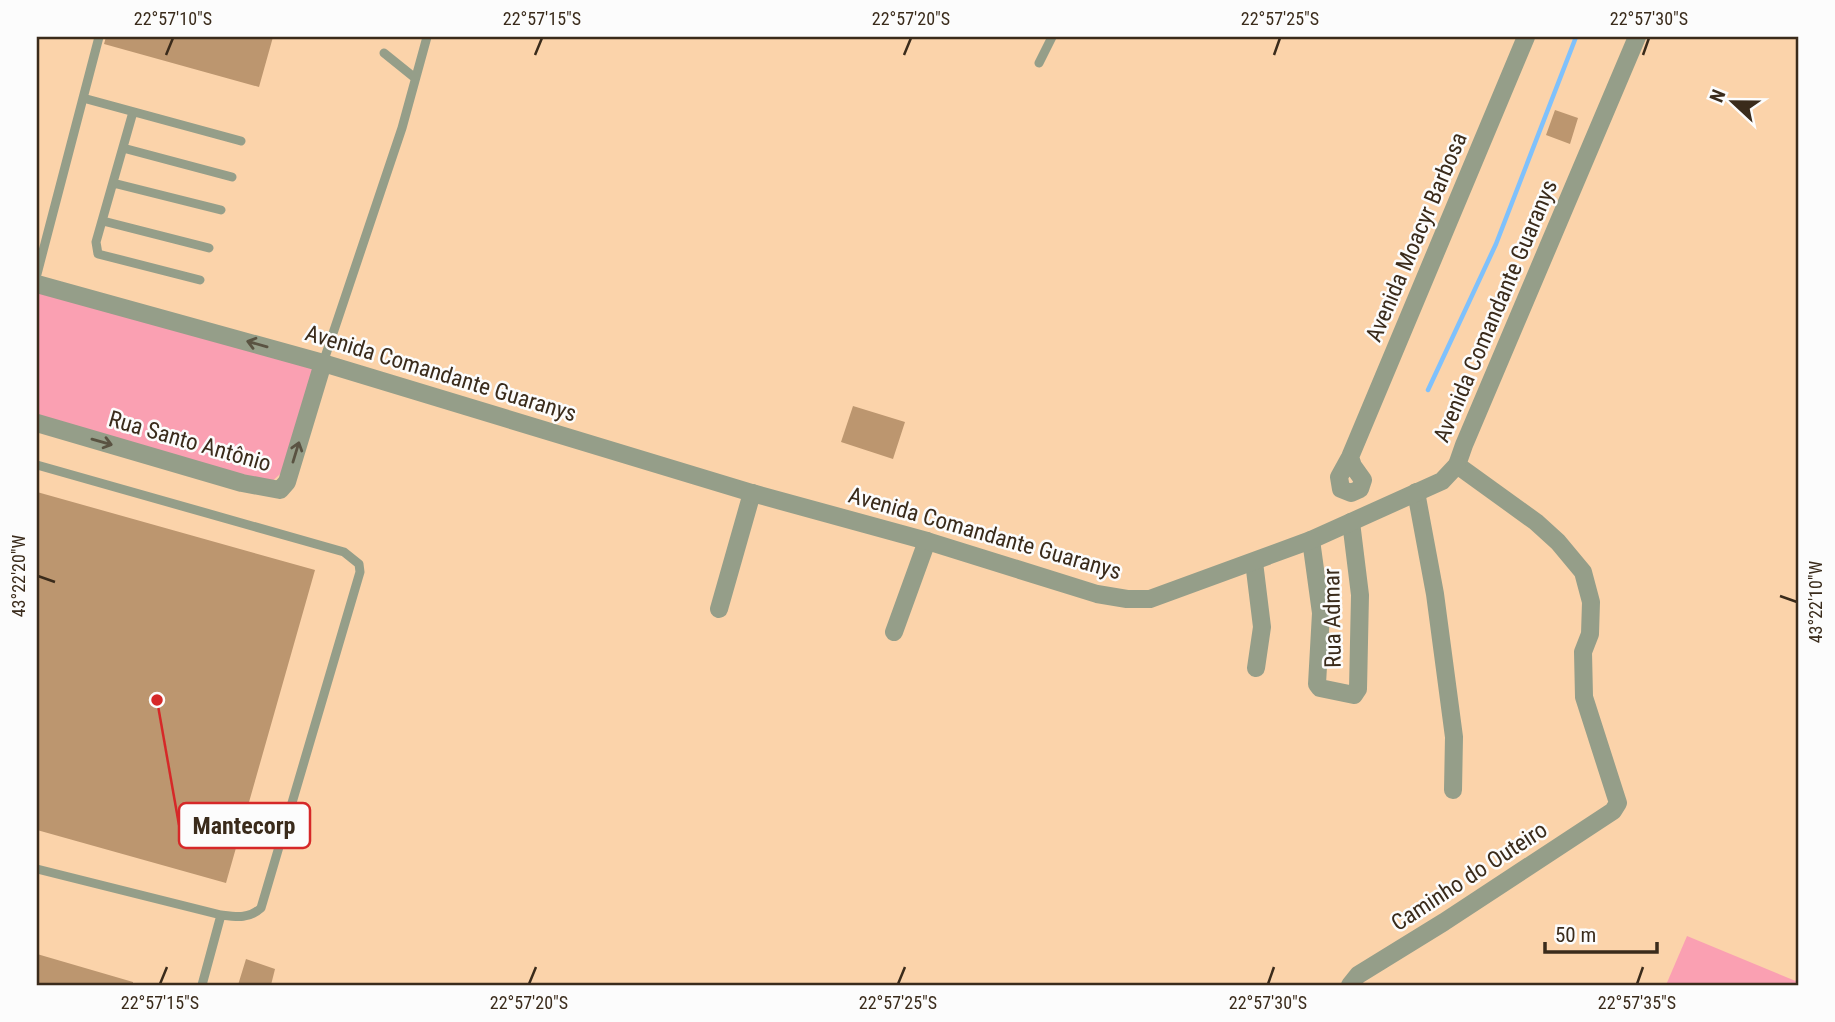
<svg xmlns="http://www.w3.org/2000/svg" width="1835" height="1022" font-family="'Roboto Condensed',sans-serif">
  <style>
    .green { fill: #faa0b2 }
    .lines { fill: none; stroke-linecap: round; stroke-linejoin: round }
    .stream { stroke: #7fc1fc; stroke-width: 4.5 }
    .building { fill: #bc966f }
    .service { stroke: #959e89; stroke-width: 9 }
    .minor { stroke: #959e89; stroke-width: 18 }
    .tertiary { stroke: #959e89; stroke-width: 18 }
    .oneway { stroke: #5a5342 }
    .ticks { fill: none; stroke: #3a2b1b; stroke-width: 2.5 }
    .labels { text-anchor: middle; stroke-width: 5; stroke-linejoin: round; paint-order: stroke }
    .street-label { font-size: 23px; fill: #3a2b1b; stroke: #fcfcfc }
    .leader { fill: none; stroke: #d62828; stroke-width: 2.5 }
    .callout-dot { fill: #d62828; stroke: #fcfcfc; stroke-width: 2.5 }
    .callout { fill: #fcfcfc; stroke: #d62828; stroke-width: 2.5 }
    .callout-label { font-size: 24px; text-anchor: middle; font-weight: bold; fill: #3a2b1b }
    .neatline { fill: none; stroke: #3a2b1b; stroke-width: 2.5 }
    .ticks-label { font-size: 18px; text-anchor: middle; fill: #3a2b1b }
  </style>
  <rect width="100%" height="100%" fill="#fbd3aa"/>
  <path class="green" d="M37,288L321,363L290,465L267,486L37,416Z
    M1687,936L1798,982V985H1666Z"/>
  <g class="lines">
    <path class="stream" d="M1428,390L1496,244L1576,37"/>
  </g>
  <path class="building" d="M106,37H273L259,87L104,44Z
    M1555,110L1578,118L1570,144L1546,135Z
    M853,406L905,422L893,459L841,442Z
    M37,492L315,570L226,883L37,830Z
    M37,954L133,982V985H37Z
    M246,959L275,969L271,985H238Z"/>
  <g class="lines">
    <path class="service" d="M384,53L415,78
      M1039,63L1052,37
      M83,98L241,141
      M133,112L96,242L98,254L200,280
      M123,148L232,177
      M113,183L221,210
      M103,221L209,248
      M37,274L99,37
      M323,363L402,128L427,37
      M37,465L344,552L359,564L360,572L261,908C249,919 237,917 221,915L37,869
      M202,985L221,915"/>
    <path class="minor" d="M1350,457L1353,466L1363,480L1360,489L1351,493L1341,489L1339,477L1350,457L1526,37
      M1416,492L1435,594L1454,737L1453,790
      M1311,540L1321,613L1317,684L1320,688L1354,695L1358,689L1360,595L1351,522
      M1254,562L1262,627L1256,668
      M719,609L752,493
      M894,632L927,541
      M1350,985L1358,975L1444,922L1613,811L1618,803L1584,697L1583,652L1590,634L1591,602L1583,572L1558,542L1536,522L1457,465L1464,445L1637,37"/>
    <path class="tertiary" d="M37,284L323,363L752,493L927,541L1097,594L1127,599H1150L1311,540L1442,481L1457,465
      M37,423L242,483L280,490L287,482L323,363"/>
  </g>
  <defs><path id="oneway-shaft" d="M-6 0H5M1.5-3L5.5 0L1.5 3" fill="none" stroke-width="1.6" stroke-linecap="round" stroke-linejoin="round" transform="scale(1.75)"/></defs>
  <g class="oneway">
    <use href="#oneway-shaft" transform="translate(257 344) rotate(-164)"/>
    <use href="#oneway-shaft" transform="translate(102 442) rotate(16)"/>
    <use href="#oneway-shaft" transform="translate(296 452) rotate(-73)"/>
  </g>
  <path class="ticks" d="M166,55L173,38M535,55L542,38M904,55L911,38M1274,55L1280,38M1643,55L1649,38M38,576L55,582M1780,596L1797,602M160,984L167,967M529,984L536,967M898,984L905,967M1268,984L1274,967M1637,984L1643,967"/>
  <g class="labels">
    <g class="street-label">
      <text transform="translate(1416 237) rotate(-67)" y="8">Avenida Moacyr Barbosa</text>
      <text transform="translate(1495 311) rotate(-67)" y="8">Avenida Comandante Guaranys</text>
      <text transform="translate(441 373) rotate(17)" y="8">Avenida Comandante Guaranys</text>
      <text transform="translate(190 441) rotate(16)" y="8">Rua Santo Antônio</text>
      <text transform="translate(985 533) rotate(16)" y="8">Avenida Comandante Guaranys</text>
      <text transform="translate(1332 618) rotate(-91)" y="8">Rua Admar</text>
      <text transform="translate(1469 876) rotate(-33)" y="8">Caminho do Outeiro</text>
    </g>
  </g>
  <path class="leader" d="M157 700L179 825"/>
  <circle class="callout-dot" cx="157" cy="700" r="7"/>
  <rect class="callout" x="179" y="803" width="131" height="45" rx="7"/>
  <g class="callout-label">
    <text x="244" y="834">Mantecorp</text>
  </g>
  <rect width="1835" height="1022" fill="none" stroke="#fcfcfc" stroke-width="77"/>
  <g transform="translate(1733 102) rotate(292)" stroke="#fcfcfc" stroke-width="5" paint-order="stroke">
  <path d="M0-5L12 26L0 18L-12 26Z" fill="#3a2b1b"/>
  <text y="-10" font-size="19" font-weight="bold" text-anchor="middle" fill="#3a2b1b">N</text>
  </g>
  <path d="M1545 942v10h112v-10" fill="none" stroke="#3a2b1b" stroke-width="3.5"/>
  <text x="1555" y="942" font-size="21" fill="#3a2b1b" stroke="#fcfcfc" stroke-width="5" paint-order="stroke">50 m</text>
  <rect x="38" y="38" width="1759" height="946" class="neatline"/>
  <g class="ticks-label">
    <text x="173" y="25">22°57'10"S</text>
    <text x="542" y="25">22°57'15"S</text>
    <text x="911" y="25">22°57'20"S</text>
    <text x="1280" y="25">22°57'25"S</text>
    <text x="1649" y="25">22°57'30"S</text>
    <text transform="translate(19 576) rotate(-90)" y="6">43°22'20"W</text>
    <text transform="translate(1816 602) rotate(-90)" y="6">43°22'10"W</text>
    <text x="160" y="1009">22°57'15"S</text>
    <text x="529" y="1009">22°57'20"S</text>
    <text x="898" y="1009">22°57'25"S</text>
    <text x="1268" y="1009">22°57'30"S</text>
    <text x="1637" y="1009">22°57'35"S</text>
  </g>
</svg>
